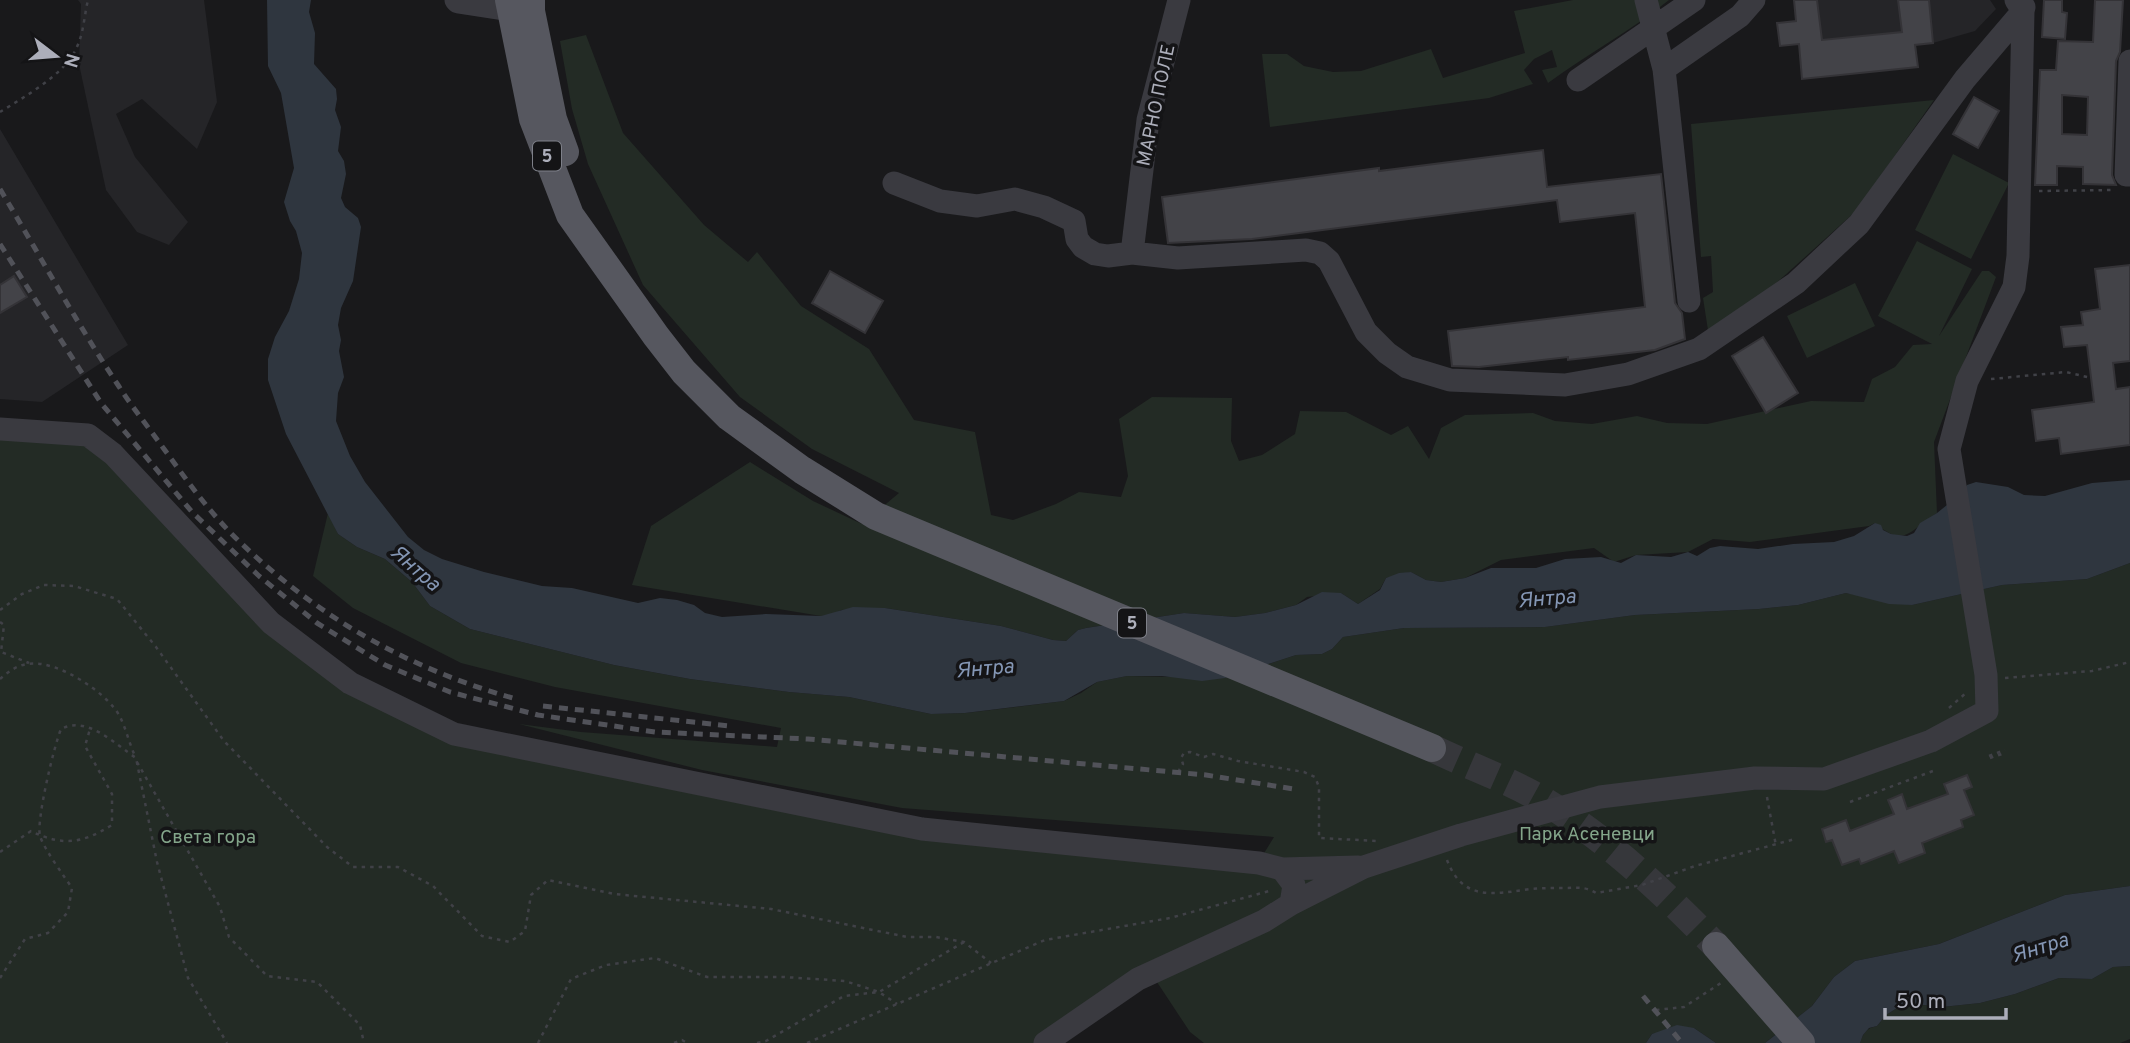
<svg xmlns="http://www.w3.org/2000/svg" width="2130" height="1043" font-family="Overpass,sans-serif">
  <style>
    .built { fill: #252528 }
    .green { fill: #232b25 }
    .water { fill: #2f363f }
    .building { fill: #434348; stroke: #343337; stroke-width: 2; fill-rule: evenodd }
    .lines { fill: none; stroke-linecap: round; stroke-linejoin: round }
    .major-tunnel { stroke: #36373b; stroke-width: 28; stroke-dasharray: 28 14; stroke-linecap: butt }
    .path { stroke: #404147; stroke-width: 2.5; stroke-dasharray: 3.5 5; stroke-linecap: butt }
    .minor { stroke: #3a3a40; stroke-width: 23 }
    .major { stroke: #56575f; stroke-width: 28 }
    .rail { stroke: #515259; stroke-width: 5; stroke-dasharray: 9 7; stroke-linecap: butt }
    .labels { text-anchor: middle; stroke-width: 7; stroke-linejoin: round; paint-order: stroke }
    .shield { fill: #141416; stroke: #7e8089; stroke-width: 2 }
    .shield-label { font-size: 18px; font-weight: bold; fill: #acaeba }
    .street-label { font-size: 19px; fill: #acaeba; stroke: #141416 }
    .park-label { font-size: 19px; fill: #83a58a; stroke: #141416 }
    .water-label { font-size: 21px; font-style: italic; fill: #8496b4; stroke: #141416 }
  </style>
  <rect width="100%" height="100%" fill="#19191b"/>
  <path class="built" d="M78,0H204L217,102L197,149L142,99L116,114L135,157L188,222L169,245L137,232L106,190L79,64L81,4Z
    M1794,0H1990L1996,9L1975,31L1933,43L1916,45L1918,67L1802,79Z
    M0,129L128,345L42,402L0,399Z"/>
  <path class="green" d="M1573,0H1669C1631,31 1587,54 1548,83L1542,70L1557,67L1552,50L1534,59L1524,70L1533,84L1489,98L1270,127L1262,54H1287L1304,66L1333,72L1361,71L1431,49L1443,78L1525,53L1514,11Z
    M586,35L623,133L704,225L748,262L757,252L801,306L869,349L914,420L975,432L991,515L1013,520L1056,504L1079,492L1121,497L1128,476L1119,419L1152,397L1232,398L1231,441L1239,461L1262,455L1295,434L1300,411L1346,412L1391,435L1408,426L1429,459L1441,428L1465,415L1533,413L1555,421L1592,424L1637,416L1667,423L1707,424L1811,401L1864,402L1872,379L1895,367L1913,345L1932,344L1878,316L1917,241L1972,269L1939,336L1982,271H1989L1996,277L1934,442L1937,513C1911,528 1906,550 1875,523L1869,526L1750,542L1713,539L1688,552L1636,555L1614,562L1594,548L1501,560L1465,578L1441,582L1426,580L1411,572L1386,578L1380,589L1358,604L1341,593L1307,597L1296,605L1265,613L1235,617L1184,613L1086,628L1078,630L1066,641L1053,640L1001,626L885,608L841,610L832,615L821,616L632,585L651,526L750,462L813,501L862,524L899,493L812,449L740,397L643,285L588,164L572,109L560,41Z
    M1934,100L1856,211L1710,343L1703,298L1713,292L1711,256L1701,257L1691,124Z
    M1953,154L2009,183L1971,259L1915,230Z
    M1855,283L1875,326L1807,358L1787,316Z
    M0,429L88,435L271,623L454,734L922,829L1258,863L1274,837L902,808L702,770L519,724L581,732L777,747L781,728L555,687L461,663L353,608L313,576L328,513L338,534L357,547L385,559L412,582L430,606L470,629L614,665L690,679L789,692L849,697L931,714L966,713L1064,701L1081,693L1097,682L1127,676L1225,678L1296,655L1322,654L1332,649L1343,637L1404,628L1545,627L1635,615L1759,609L1798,605L1846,593L1912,605L2002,585L2087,579L2130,563V886L2065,895L1939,944L1855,961L1834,977L1812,1006L1765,1043H1716L1694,1028L1652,1034L1646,1043H1204L1190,1032L1151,973L1045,1043H0Z
    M2130,966V1039L2120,1043H1860C1863,1033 1867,1028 1877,1026L1886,1015L1905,1003L1942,1007L1980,1003L2015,994L2059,978L2092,979L2113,967Z"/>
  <path class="water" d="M267,0H311L309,12L315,33L314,64L336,89L337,99L335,110L341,127L338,151L344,161L346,174L341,198L345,207L358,218L361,227L353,281L341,308L338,325L341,340L339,351L344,377L338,393L336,421L350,456L365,482L408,537L424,550L442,559L484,572L542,586L572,588L638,603L660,598L677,600L694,605L705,613L722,617L766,614L821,616L853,607L885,608L1001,626L1053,640L1066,641L1078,630L1086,628L1184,613L1235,617L1265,613L1296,605L1322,592L1341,593L1358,604L1380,590L1386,578L1399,573L1411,572L1426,580L1441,582L1465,578L1491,568H1536L1565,559L1601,557L1621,563L1636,555L1671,557L1688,552L1697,556L1710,548L1720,546L1758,549L1793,544L1834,542L1854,536L1875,523L1881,525L1883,530L1891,534L1907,536L1914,533L1920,523L1937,513L1962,493L1967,485L1976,482L2008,487L2024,495L2045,496L2092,483L2130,480V563L2087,579L2002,585L1912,605L1889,604L1846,593L1798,605L1759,609L1635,615L1545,627L1404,628L1343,637L1332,649L1322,654L1296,655L1225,678L1202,681L1162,676H1127L1097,682L1064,701L965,713L931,714L849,697L789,692L690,679L614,665L470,629L430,606L412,582L385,559L357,547L338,534L286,434L268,380V359L275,337L289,311L299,279L302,253L296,231L290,221L284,202L294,168L281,93L268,66Z
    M2130,886V966L2113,967L2092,979L2059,978L2015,994L1980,1003L1942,1007L1905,1003L1886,1015L1877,1026L1869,1028L1863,1035L1860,1043H1765L1812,1006L1834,977L1855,961L1939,944L2065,895Z
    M1677,1025L1694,1028L1716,1043H1646L1652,1034Z"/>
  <path class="building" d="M1794,0H1817L1822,40L1902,32L1898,0H1929L1933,43L1915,45L1918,67L1802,79L1799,44L1780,46L1777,23L1796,21Z
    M2044,0H2062V12L2067,13L2065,39L2042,37Z
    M2095,0H2123L2120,52L2116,61L2112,175L2116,185L2083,184V167L2057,166V185H2035L2040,70H2056L2058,41L2093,42ZM2062,95L2088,97L2087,135L2062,134Z
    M1974,97L1999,111L1978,148L1953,134Z
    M1543,150L1547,187L1661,174L1675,303L1682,313L1685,339L1655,350L1568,360V357L1479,367L1452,366L1448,331L1645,307L1635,213L1560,222L1557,200L1252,239L1168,243L1162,197L1379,168V171Z
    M2130,265V361L2113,363L2116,389L2130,387V445L2061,454L2059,438L2036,441L2032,410L2094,402L2087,345L2064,347L2061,327L2083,325L2081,312L2100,309L2095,269Z
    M830,271L883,301L865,333L812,303Z
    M14,276L27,297L0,313V285Z
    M1763,337L1798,393L1766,413L1732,356Z
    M1967,775L1972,787L1964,790L1974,815L1961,820L1963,827L1922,843L1925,853L1899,863L1894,851L1861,864L1859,859L1842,865L1832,840L1826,842L1822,829L1846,820L1850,831L1894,814L1888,800L1902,794L1907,809L1948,794L1944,784Z"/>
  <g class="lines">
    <path class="major-tunnel" d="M1432,748C1467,765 1506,779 1539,798C1606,837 1662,891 1716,946"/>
    <path class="path" d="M0,112C24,97 64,75 76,49C84,33 84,16 88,0
      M2039,191L2113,190
      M1991,379L2066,372L2091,378
      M0,610L22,594L44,585L74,586L117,599L156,647L224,741L327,847L353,867H398L433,886L482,936L510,942L525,931L531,895L548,880L614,894L771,909L907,937H936L964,942L991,963
      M0,622L4,625L1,652L29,663
      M2005,678L2092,671L2130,662
      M0,679C8,672 17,665 28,664C56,659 106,692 119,715C126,728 129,743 135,756
      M1949,708L1967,692
      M1989,756L2005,750
      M1990,758L2005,753
      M137,762L220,907L229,937L267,976L317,982L360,1025L364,1043
      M1178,772L1183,764L1181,758L1184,753L1190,752L1204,757L1213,754L1238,761L1304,772L1315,777L1319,787V838L1378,841
      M1767,797L1776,846
      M1850,802L1933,771
      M0,852L31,831C63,847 83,843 112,825V794L85,746L90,729
      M1447,860C1463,902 1494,894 1531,889C1542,888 1553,888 1564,888C1576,888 1585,886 1596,893L1642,885L1695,866L1795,839
      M0,978L25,939L48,933L68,912L72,888C64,876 44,849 40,836C36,821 54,746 61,729C87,715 115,744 136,758L157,862L188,978L227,1043
      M1656,1010L1684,1007L1721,983
      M538,1043L571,979L606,965L655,958L707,977H784L845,981L879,992L897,1004
      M674,1043L682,1040L687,1043
      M757,1043L766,1041L844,996L879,992L964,942
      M807,1043L1045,940L1170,918L1273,890"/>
    <path class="minor" d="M456,0L458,2L510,10
      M1646,0L1664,69L1689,301
      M2130,61L2126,175H2130
      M1664,69L1740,16L1754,0
      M1578,80L1694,0
      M894,183L940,201L977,206L1015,199L1044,207L1074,221L1077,239L1083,247L1095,254L1108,256L1132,253L1178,258L1306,250L1320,253L1329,261L1366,332L1387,353L1407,367L1450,380L1565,385L1628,374L1699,349L1796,283L1859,224L1965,79L2023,11L2024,7
      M1132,253L1148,120L1179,0
      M0,429L88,435L113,454L271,623L350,683L454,734L922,829L1259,863L1282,869L1294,885L1291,904
      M1282,869L1358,867
      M1045,1043L1138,979L1264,921L1291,904L1364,867L1461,835L1600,797L1755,778L1824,779L1931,741L1987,711L1986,675L1949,449L1967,381L2014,287L2018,256L2023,11L2016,0"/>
    <path class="major" d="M509,0L533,119L570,215L656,336L684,372L729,417L802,470L876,516L1432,748
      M531,0V11L553,119L565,152
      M1716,946L1801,1043"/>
    <path class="rail" d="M0,189C39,254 76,322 118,385C132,407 149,428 164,449C188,482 212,516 242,544C322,620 410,669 516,699
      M0,244L101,403L192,512L259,576L317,623L385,665L450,692L538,715L655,732L808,739L1206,775L1294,789
      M543,706L730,726
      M1643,996L1682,1043"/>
  </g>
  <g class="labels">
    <g class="shield">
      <rect x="533" y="141.5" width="28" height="29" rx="5"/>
      <rect x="1118" y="608.5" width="28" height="29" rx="5"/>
    </g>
    <g class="shield-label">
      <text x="547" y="162">5</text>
      <text x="1132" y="629">5</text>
    </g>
    <g class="street-label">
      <text transform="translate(1155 105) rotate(-78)" y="7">МАРНО ПОЛЕ</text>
    </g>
    <g class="park-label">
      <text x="1587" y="840">Парк Асеневци</text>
      <text x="208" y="843">Света гора</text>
    </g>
    <g class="water-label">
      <text transform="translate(416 568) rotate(41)" y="7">Янтра</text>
      <text transform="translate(1547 598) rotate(-5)" y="7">Янтра</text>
      <text transform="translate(985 668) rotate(-5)" y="7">Янтра</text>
      <text transform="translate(2040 947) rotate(-17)" y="7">Янтра</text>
    </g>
  </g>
  <g transform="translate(56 56) rotate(106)" stroke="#141416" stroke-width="5" paint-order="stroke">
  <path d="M0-5L12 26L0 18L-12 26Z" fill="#acaeba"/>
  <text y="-10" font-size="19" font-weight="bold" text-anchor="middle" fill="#acaeba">N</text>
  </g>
  <path d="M1885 1008v10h121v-10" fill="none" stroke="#acaeba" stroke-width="3.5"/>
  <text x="1896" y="1008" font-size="21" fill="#acaeba" stroke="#141416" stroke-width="5" paint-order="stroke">50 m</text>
</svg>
